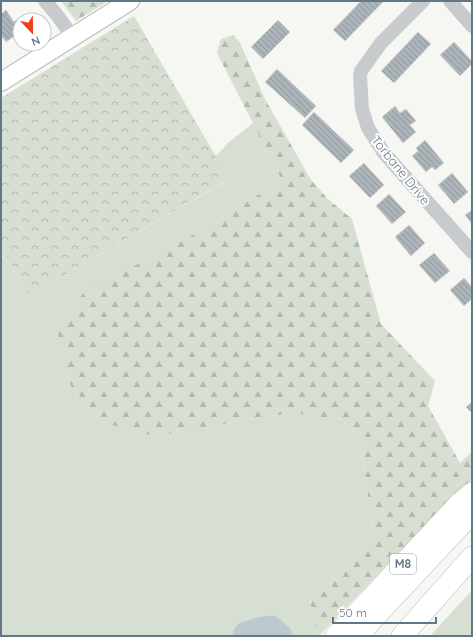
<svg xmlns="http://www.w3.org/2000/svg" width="473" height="637" font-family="Quicksand,sans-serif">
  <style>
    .grass { fill: #d7ded2 }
    .forest { fill: url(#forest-firs) }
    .park { fill: url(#park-crowns) }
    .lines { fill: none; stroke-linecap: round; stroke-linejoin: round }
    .river { stroke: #bcc9cd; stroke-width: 25 }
    .building { fill: url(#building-back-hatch); stroke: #d7d7d4 }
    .major-casing { stroke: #b8bcc0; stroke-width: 20 }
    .highway-casing { stroke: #b7bbbe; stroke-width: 22 }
    .minor { stroke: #c8cbce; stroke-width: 14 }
    .major { stroke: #fff; stroke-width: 18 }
    .highway { stroke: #fff; stroke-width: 21 }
    .labels { text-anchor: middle; stroke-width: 4; stroke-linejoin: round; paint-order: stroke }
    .shield { fill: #fff; stroke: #91a0aa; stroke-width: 1 }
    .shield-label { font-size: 12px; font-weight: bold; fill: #627785 }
    .street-label { font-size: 13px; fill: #627785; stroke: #fff }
  </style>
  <defs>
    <pattern id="forest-firs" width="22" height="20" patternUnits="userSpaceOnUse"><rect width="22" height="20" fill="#d7ded2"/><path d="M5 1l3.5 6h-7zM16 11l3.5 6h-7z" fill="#b2b9b0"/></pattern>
    <pattern id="park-crowns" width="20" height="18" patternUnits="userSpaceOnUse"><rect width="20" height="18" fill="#d7ded2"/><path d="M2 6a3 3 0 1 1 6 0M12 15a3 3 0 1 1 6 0" fill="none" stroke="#b2b9b0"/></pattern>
    <pattern id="building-back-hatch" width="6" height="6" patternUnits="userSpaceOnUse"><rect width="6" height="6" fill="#abb4b9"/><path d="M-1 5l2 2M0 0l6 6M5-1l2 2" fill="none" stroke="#8f979c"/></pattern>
  </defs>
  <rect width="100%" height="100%" fill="#f6f6f2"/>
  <path class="grass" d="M253,123L282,180L197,233L205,428L242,420L293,413L343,420L360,442L374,534L350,567L310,600L317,636H1V246L29,296L228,180L215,157L228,143Z
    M472,590V636H430Z"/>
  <path class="forest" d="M61,1H108L76,21Z
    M233,35L240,43L265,99L311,180L328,199L352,219L381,324L435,381L428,406L460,463L472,452V480L452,497L319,636H317L310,600L350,567L374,534L360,442L343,420L293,413L242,420L205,428L154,436L101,422L71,386L58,333L83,293L197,233L282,180L217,53L221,39Z"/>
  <path class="park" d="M134,16L229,179L29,296L1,246V98Z"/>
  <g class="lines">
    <path class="river" d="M245,636L246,634L258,630L271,628L280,636"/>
  </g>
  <path class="building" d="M361,1H384L345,41L333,30Z
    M6,10L14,22L25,14L30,20H20V32L6,42L1,35V14Z
    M278,20L290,32L263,59L251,47Z
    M418,32L431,44L394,83L381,71Z
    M454,42L472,61V64L460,76L440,55Z
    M277,69L316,106L305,118L265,82Z
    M395,106L400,113L406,109L416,121L410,125L416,132L403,143L382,117Z
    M314,112L354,150L341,163L302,125Z
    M425,140L444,163L435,170L432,167L426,172L412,156L418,151L416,148Z
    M364,163L384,185L370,198L349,176Z
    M452,173L468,192L454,204L438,185Z
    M389,194L406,212L392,224L376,206Z
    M472,210V224L465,215Z
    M409,225L425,243L411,256L395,237Z
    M434,253L450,271L435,283L419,265Z
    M464,278L472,287V299L464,306L450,290Z
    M472,402V413L466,407Z"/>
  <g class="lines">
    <g class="major-casing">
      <path id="major" d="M1,82L130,1"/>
    </g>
    <g class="highway-casing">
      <path id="highway" d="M336,636L460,503L472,493
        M357,636L472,513
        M402,636L472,557"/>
    </g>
    <path class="minor" d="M45,1L57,15L72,36
      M423,1L381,43L361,71L360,76L362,109L368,128L384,153L472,252
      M450,1L472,26"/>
    <use href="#major" class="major"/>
    <use href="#highway" class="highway"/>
  </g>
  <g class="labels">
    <rect class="shield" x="390" y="554" width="26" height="20" rx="3"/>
    <g class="shield-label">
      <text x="403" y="568">M8</text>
    </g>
    <g class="street-label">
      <text transform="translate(401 170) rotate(51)" y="5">Torbane Drive</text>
    </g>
  </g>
  <rect width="473" height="637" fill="none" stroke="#627785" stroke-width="4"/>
  <g transform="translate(32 32) rotate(158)"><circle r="19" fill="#ffffff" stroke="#c0c9ce"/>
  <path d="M0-3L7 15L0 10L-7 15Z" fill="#f23f16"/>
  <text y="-6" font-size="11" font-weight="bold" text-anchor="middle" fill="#627785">N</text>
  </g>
  <path d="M333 617v6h103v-6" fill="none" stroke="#627785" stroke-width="2"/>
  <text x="339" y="617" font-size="12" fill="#627785" stroke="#ffffff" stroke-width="3" paint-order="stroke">50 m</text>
</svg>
